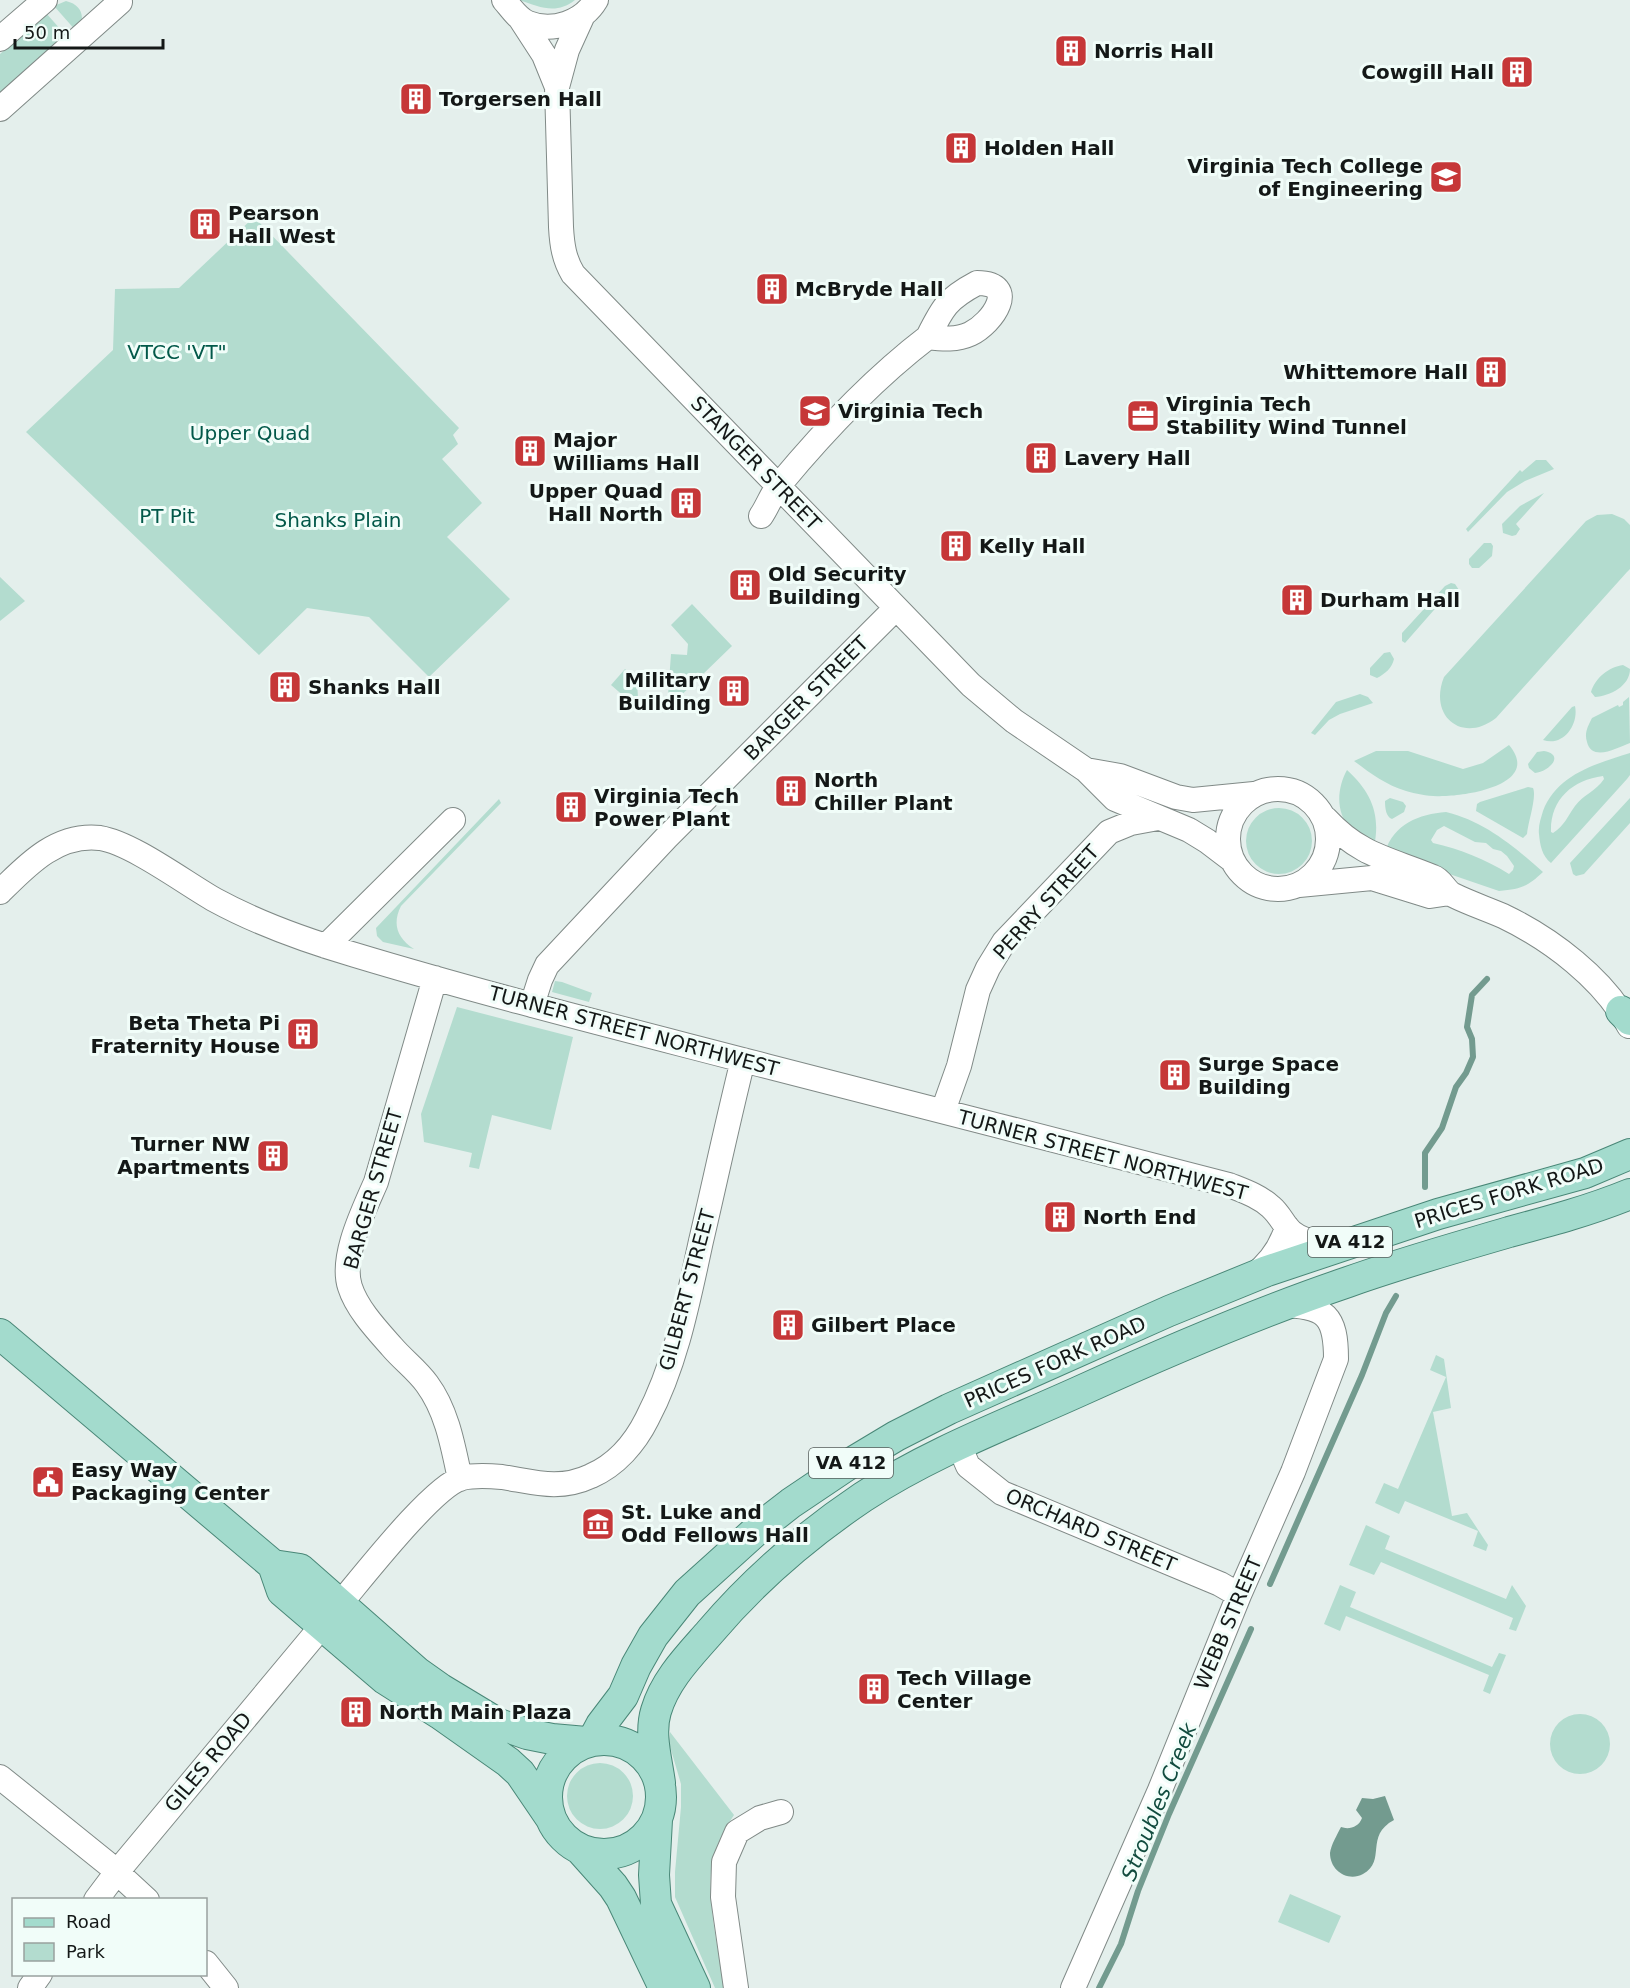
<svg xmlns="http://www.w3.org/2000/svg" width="1630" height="1988" font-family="'DejaVu Sans',sans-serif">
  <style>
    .green { fill: #b3dccf; fill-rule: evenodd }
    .water { fill: #739b8f }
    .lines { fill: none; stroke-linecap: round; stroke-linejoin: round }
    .stream { stroke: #739b8f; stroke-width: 6 }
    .minor-casing { stroke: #808a87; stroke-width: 26 }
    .major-casing { stroke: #498777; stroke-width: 32 }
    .minor { stroke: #fff; stroke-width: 24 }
    .major { stroke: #a3dbcd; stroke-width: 30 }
    .labels { text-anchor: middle; stroke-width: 6; stroke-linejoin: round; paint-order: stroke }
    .shield { fill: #f1fdf9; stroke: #565d5b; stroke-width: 1.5 }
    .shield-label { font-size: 18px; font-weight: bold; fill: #141817 }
    .poi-label { font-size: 20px; font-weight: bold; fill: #141817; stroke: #f1fdf9; text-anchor: start }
    .park-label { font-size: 20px; fill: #025849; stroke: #f1fdf9 }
    .street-label { font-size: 20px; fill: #141817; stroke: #f1fdf9 }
    .water-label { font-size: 21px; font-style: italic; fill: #114b3e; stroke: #f1fdf9 }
  </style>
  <rect width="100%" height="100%" fill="#e4efec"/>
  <path class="green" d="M519,0H575C556,15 540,7 519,0Z
    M66,1C83,5 86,19 77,32L54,6Z
    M46,13L69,39L0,100V54Z
    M254,217L459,428L453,435L458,444L442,459L482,503L447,537L510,599L429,677L369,617L307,608L259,655L26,432L113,350L115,289L179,288Z
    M1536,460H1546L1554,469L1525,481L1507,492L1468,532L1466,529L1520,470L1522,472Z
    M1544,493L1516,524L1520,529L1516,535L1512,536L1503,533L1502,524L1520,506Z
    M1612,514L1624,519L1630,525V569L1627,572L1496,718C1463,744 1428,717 1444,677L1586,521L1597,515Z
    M1484,543H1491L1493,546L1492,556L1479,568H1472L1469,564V559Z
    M0,577L25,601L0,621Z
    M1451,583L1455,584L1459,590L1458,593L1453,598L1448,594L1405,643L1402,641V633L1445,586Z
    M692,604L732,646L667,709L671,654L687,655L688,644L671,625Z
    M1390,652L1394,659C1392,668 1385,674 1377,678L1370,675V668L1384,653Z
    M1623,665L1630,669C1630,686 1610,696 1595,697L1591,692C1595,678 1609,667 1623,665Z
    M625,669L637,681L638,698L633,704L611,685Z
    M1360,694L1368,697L1373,703L1340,714L1329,720L1315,735L1311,733L1336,702Z
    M1629,697L1630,743C1617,748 1592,762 1587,742C1584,733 1588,726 1592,718L1618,705L1619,707L1623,705V702Z
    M1575,706C1579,725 1563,747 1543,740L1572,707Z
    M1509,745C1542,784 1468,796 1442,796C1430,797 1417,794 1406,791C1386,785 1370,773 1354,761L1376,751H1408L1463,769L1483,763Z
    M1544,751C1566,755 1548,772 1535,773L1529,768L1528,764L1537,752Z
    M1630,753V775L1627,779L1551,863C1542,856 1540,845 1539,834C1538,826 1541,818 1543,811C1557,774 1596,764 1630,753ZM1603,776L1604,779C1596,791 1583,795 1575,806C1567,817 1565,825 1553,833L1551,832C1550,800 1572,780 1603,776Z
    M1347,770C1371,792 1381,814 1374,847C1366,841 1357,836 1351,829C1335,813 1337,788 1347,770Z
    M1528,787L1533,788C1537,797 1528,822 1527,834L1523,838L1476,811L1477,804L1480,802Z
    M1390,798L1403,802L1406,806L1404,812L1392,819C1386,817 1385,808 1385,801Z
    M1630,798V823L1584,874L1576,876L1573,874L1570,863Z
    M499,799L501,803L401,906C392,924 397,938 414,949L383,942L377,936L376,928Z
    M1246 841a33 33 0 1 1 66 0a33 33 0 1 1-66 0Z
    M1446,812C1484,821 1515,847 1543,872C1527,887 1521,889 1499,891L1385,852C1394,824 1419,814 1446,812ZM1444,826L1475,842L1486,843L1493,849L1501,851L1507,856L1514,866L1513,870L1509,874C1485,859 1460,849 1433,843L1431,840L1437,830Z
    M555,981L562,982L592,993L589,1002L552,992Z
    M457,1007L573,1037L551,1130L492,1115L479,1169L469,1167L472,1153L424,1142L421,1114Z
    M1436,1355L1444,1359L1451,1408L1433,1412L1452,1516L1467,1513L1488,1545L1486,1551L1473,1546L1478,1531L1405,1501L1399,1514L1375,1503L1384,1483L1398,1489L1446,1377L1430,1370Z
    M1366,1525L1390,1536L1385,1549L1506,1599L1512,1585L1526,1606L1516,1631L1509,1629L1513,1618L1381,1562L1374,1575L1349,1565Z
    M1340,1585L1356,1592L1350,1607L1492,1667L1499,1653L1506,1655L1490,1694L1483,1691L1489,1675L1346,1616L1340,1631L1324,1624Z
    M1550 1744a30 30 0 1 1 60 0a30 30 0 1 1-60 0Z
    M670,1732L734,1815C723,1831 713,1851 711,1871C708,1908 719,1951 724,1988H715L675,1897V1872L681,1807V1784L669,1743Z
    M567 1796a33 33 0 1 1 66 0a33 33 0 1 1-66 0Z
    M1290,1894L1341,1916L1329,1943L1278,1922Z"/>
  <path class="water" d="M1385,1796L1394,1820C1364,1836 1387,1861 1363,1874C1348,1882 1330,1871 1330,1853C1331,1845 1337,1835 1341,1827C1349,1830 1359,1827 1362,1818L1356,1810L1362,1798L1373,1799Z"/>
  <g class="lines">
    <path class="stream" d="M1425,1187V1153L1442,1128L1456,1087L1466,1073L1473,1057L1472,1039L1467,1027L1472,995L1487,979
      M1270,1584L1362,1375L1386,1313L1396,1296
      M1099,1988L1121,1944L1138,1891L1169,1814L1251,1629"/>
    <g class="minor-casing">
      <path id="minor" d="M504,0C511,8 518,19 528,23C553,33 583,22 596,0
        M582,17L567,50L557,87L561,227C562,245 564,259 573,274L971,685L1014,721L1086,770L1115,799L1189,830L1207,841L1232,860
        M520,18L544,55L557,87
        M0,39L45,0
        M0,109L120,2
        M977,283C1020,283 993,323 970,334C957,340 943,339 928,337C943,307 947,299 977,283Z
        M761,516C768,506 772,493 780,484C824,431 873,379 928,337
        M1086,770L1120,776L1176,797L1193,800L1254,794
        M1228 839a50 50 0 1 1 100 0a50 50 0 1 1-100 0Z
        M1326,819C1360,856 1390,859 1433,877C1442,880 1445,891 1453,895C1469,903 1487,909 1503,916C1551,939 1604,979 1629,1026
        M1299,885L1372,878L1430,896L1450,893
        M0,892C27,865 57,833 100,838C132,843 185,883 215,900C259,924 307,941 355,955C491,996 628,1030 766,1066C920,1106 1075,1145 1229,1185C1244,1191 1259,1196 1271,1207C1277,1212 1281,1219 1286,1226C1297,1242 1325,1246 1343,1243
        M326,946L453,820
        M435,978L376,1182C364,1210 340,1257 350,1287C357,1309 377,1330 392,1347C403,1360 417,1370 427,1384C447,1411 453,1446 460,1479
        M532,1005L540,980L547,965L666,838L896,608
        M943,1111L959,1066L978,990L988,968L1004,942L1109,832L1131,823L1158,818
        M1253,1276C1270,1263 1281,1248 1287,1227
        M959,1445L968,1466L1002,1493L1220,1584L1239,1595
        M339,1605C362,1578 433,1486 462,1478C474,1475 490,1476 502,1477C534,1482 559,1491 591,1476C616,1465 635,1443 647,1419C676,1364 688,1301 701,1241C715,1181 728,1120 743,1060
        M0,1777L108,1864L147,1900
        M96,1900L117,1872L322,1626
        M206,1963L226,1988
        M30,1988L40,1974
        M736,1988L723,1897L724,1862L737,1832L760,1818L781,1812
        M1073,1988L1160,1790L1239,1595L1293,1472L1336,1359C1336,1316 1326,1306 1282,1305"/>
    </g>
    <g class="major-casing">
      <path id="major" d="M1621,1011L1630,1020
        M0,1334L273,1565L300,1569L417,1672L441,1689L499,1724L527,1734L552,1739L586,1742
        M273,1565L282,1591L385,1679L440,1714L508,1762L520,1773L550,1817
        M547 1797a57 57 0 1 1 114 0a57 57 0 1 1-114 0Z
        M593,1740L601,1725L623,1696L636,1666L653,1636L687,1593L759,1528L791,1503L846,1466L896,1436L949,1409L1169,1311L1267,1271L1438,1214L1585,1173L1630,1154
        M660,1783C657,1760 649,1734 656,1711C665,1680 689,1656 710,1632C755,1579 805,1536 863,1497C930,1453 1007,1424 1080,1391C1168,1351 1256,1313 1348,1282C1401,1263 1455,1248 1509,1232C1550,1221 1591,1210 1630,1194
        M657,1820L654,1875L656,1904L695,1988
        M580,1849L613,1886L621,1898L664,1988"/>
    </g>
    <use href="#minor" class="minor"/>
    <use href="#major" class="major"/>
  </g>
  <defs>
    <g id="building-square" transform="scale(1.725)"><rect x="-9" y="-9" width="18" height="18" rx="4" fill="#c63738" stroke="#f1fdf9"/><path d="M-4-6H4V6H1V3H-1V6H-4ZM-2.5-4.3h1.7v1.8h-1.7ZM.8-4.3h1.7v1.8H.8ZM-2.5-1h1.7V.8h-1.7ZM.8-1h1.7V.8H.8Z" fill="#fff"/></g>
    <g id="university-square" transform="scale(1.725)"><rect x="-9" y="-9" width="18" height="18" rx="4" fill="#c63738" stroke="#f1fdf9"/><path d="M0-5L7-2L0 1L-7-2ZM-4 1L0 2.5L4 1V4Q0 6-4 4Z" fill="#fff"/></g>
    <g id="office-square" transform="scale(1.725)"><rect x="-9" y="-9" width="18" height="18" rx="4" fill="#c63738" stroke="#f1fdf9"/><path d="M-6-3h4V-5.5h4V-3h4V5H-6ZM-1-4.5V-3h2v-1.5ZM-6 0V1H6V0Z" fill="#fff"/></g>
    <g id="civic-square" transform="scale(1.725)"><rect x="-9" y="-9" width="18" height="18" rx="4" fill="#c63738" stroke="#f1fdf9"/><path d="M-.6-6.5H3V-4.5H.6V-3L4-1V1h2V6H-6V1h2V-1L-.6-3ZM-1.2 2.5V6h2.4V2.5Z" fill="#fff"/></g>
    <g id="museum-square" transform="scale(1.725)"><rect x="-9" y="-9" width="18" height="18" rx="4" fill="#c63738" stroke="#f1fdf9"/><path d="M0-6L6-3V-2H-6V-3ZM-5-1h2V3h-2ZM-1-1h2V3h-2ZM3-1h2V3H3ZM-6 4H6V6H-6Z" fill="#fff"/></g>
  </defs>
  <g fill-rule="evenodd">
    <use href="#building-square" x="1071" y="51"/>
    <use href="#building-square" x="1517" y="72"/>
    <use href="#building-square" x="416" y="99"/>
    <use href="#building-square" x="961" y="148"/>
    <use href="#university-square" x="1446" y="177"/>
    <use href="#building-square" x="205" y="224"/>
    <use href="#building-square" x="772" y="289"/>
    <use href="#building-square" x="1491" y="372"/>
    <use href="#university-square" x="815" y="411"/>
    <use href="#office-square" x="1143" y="416"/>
    <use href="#building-square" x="530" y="451"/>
    <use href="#building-square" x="1041" y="458"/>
    <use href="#building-square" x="686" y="503"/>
    <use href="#building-square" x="956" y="546"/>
    <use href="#building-square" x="745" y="585"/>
    <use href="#building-square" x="1297" y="600"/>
    <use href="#building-square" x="285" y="687"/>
    <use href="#building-square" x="734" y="691"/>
    <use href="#building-square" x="791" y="791"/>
    <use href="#building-square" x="571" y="807"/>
    <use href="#building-square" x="303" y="1034"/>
    <use href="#building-square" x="1175" y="1075"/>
    <use href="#building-square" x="273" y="1156"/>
    <use href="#building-square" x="1060" y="1217"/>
    <use href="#building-square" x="788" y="1325"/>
    <use href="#civic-square" x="48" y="1482"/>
    <use href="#museum-square" x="598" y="1524"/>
    <use href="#building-square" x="874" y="1689"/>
    <use href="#building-square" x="356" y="1712"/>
  </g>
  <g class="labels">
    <g class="shield">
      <rect x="1308" y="1227" width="84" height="30" rx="4.5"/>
      <rect x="809" y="1448" width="84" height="30" rx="4.5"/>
    </g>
    <g class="shield-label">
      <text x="1350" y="1248">VA 412</text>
      <text x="851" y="1469">VA 412</text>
    </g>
    <g class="poi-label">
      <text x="1094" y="58">Norris Hall</text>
      <text x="1494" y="79" text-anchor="end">Cowgill Hall</text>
      <text x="439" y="106">Torgersen Hall</text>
      <text x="984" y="155">Holden Hall</text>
      <text x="1423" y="173" text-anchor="end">Virginia Tech College<tspan x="1423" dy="23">of Engineering</tspan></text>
      <text x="228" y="220">Pearson<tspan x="228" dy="23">Hall West</tspan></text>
      <text x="795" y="296">McBryde Hall</text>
      <text x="1468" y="379" text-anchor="end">Whittemore Hall</text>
      <text x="1166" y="411">Virginia Tech<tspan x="1166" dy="23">Stability Wind Tunnel</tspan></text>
      <text x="838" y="418">Virginia Tech</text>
      <text x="553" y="447">Major<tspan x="553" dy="23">Williams Hall</tspan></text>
      <text x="1064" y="465">Lavery Hall</text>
      <text x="663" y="498" text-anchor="end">Upper Quad<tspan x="663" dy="23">Hall North</tspan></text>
      <text x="979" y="553">Kelly Hall</text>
      <text x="768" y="581">Old Security<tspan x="768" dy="23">Building</tspan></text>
      <text x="1320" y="607">Durham Hall</text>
      <text x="711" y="687" text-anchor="end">Military<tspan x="711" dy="23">Building</tspan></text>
      <text x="308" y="694">Shanks Hall</text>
      <text x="814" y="787">North<tspan x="814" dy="23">Chiller Plant</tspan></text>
      <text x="594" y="803">Virginia Tech<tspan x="594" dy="23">Power Plant</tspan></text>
      <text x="280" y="1030" text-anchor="end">Beta Theta Pi<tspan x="280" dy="23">Fraternity House</tspan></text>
      <text x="1198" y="1071">Surge Space<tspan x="1198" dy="23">Building</tspan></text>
      <text x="250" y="1151" text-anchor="end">Turner NW<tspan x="250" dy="23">Apartments</tspan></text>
      <text x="1083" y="1224">North End</text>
      <text x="811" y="1332">Gilbert Place</text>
      <text x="71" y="1477">Easy Way<tspan x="71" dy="23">Packaging Center</tspan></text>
      <text x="621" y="1519">St. Luke and<tspan x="621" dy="23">Odd Fellows Hall</tspan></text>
      <text x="897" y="1685">Tech Village<tspan x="897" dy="23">Center</tspan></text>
      <text x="379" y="1719">North Main Plaza</text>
    </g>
    <g class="park-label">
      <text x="177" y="359">VTCC 'VT"</text>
      <text x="250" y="440">Upper Quad</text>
      <text x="167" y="523">PT Pit</text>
      <text x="338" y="527">Shanks Plain</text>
    </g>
    <g class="street-label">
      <text transform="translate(756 463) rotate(46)" y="7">STANGER STREET</text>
      <text transform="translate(806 698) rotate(-45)" y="7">BARGER STREET</text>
      <text transform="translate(1046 902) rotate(-48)" y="7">PERRY STREET</text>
      <text transform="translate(634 1031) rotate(15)" y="7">TURNER STREET NORTHWEST</text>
      <text transform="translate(1103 1155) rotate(15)" y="7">TURNER STREET NORTHWEST</text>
      <text transform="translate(373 1189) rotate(-74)" y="7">BARGER STREET</text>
      <text transform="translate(1509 1193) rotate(-17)" y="7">PRICES FORK ROAD</text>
      <text transform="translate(687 1290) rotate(-75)" y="7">GILBERT STREET</text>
      <text transform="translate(1055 1362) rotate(-24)" y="7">PRICES FORK ROAD</text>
      <text transform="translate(1091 1530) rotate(23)" y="7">ORCHARD STREET</text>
      <text transform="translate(1228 1623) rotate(-67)" y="7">WEBB STREET</text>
      <text transform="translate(208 1762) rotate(-50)" y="7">GILES ROAD</text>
    </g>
    <g class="water-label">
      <text transform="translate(1159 1802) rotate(-68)" y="7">Stroubles Creek</text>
    </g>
  </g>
  <rect x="12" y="1898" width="195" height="78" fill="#f1fdf9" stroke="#99a19f" stroke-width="1.5"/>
  <rect x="24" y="1918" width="30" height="9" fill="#a3dbcd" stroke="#99a19f" stroke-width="1.5"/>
  <text x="66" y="1928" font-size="18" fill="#141817">Road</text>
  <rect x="24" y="1943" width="30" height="18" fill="#b3dccf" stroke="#99a19f" stroke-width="1.5"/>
  <text x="66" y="1958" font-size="18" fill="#141817">Park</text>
  <path d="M15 39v9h148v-9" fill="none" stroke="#141817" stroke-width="3"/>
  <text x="24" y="39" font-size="18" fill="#141817" stroke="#f1fdf9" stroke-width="4.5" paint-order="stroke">50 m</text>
</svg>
